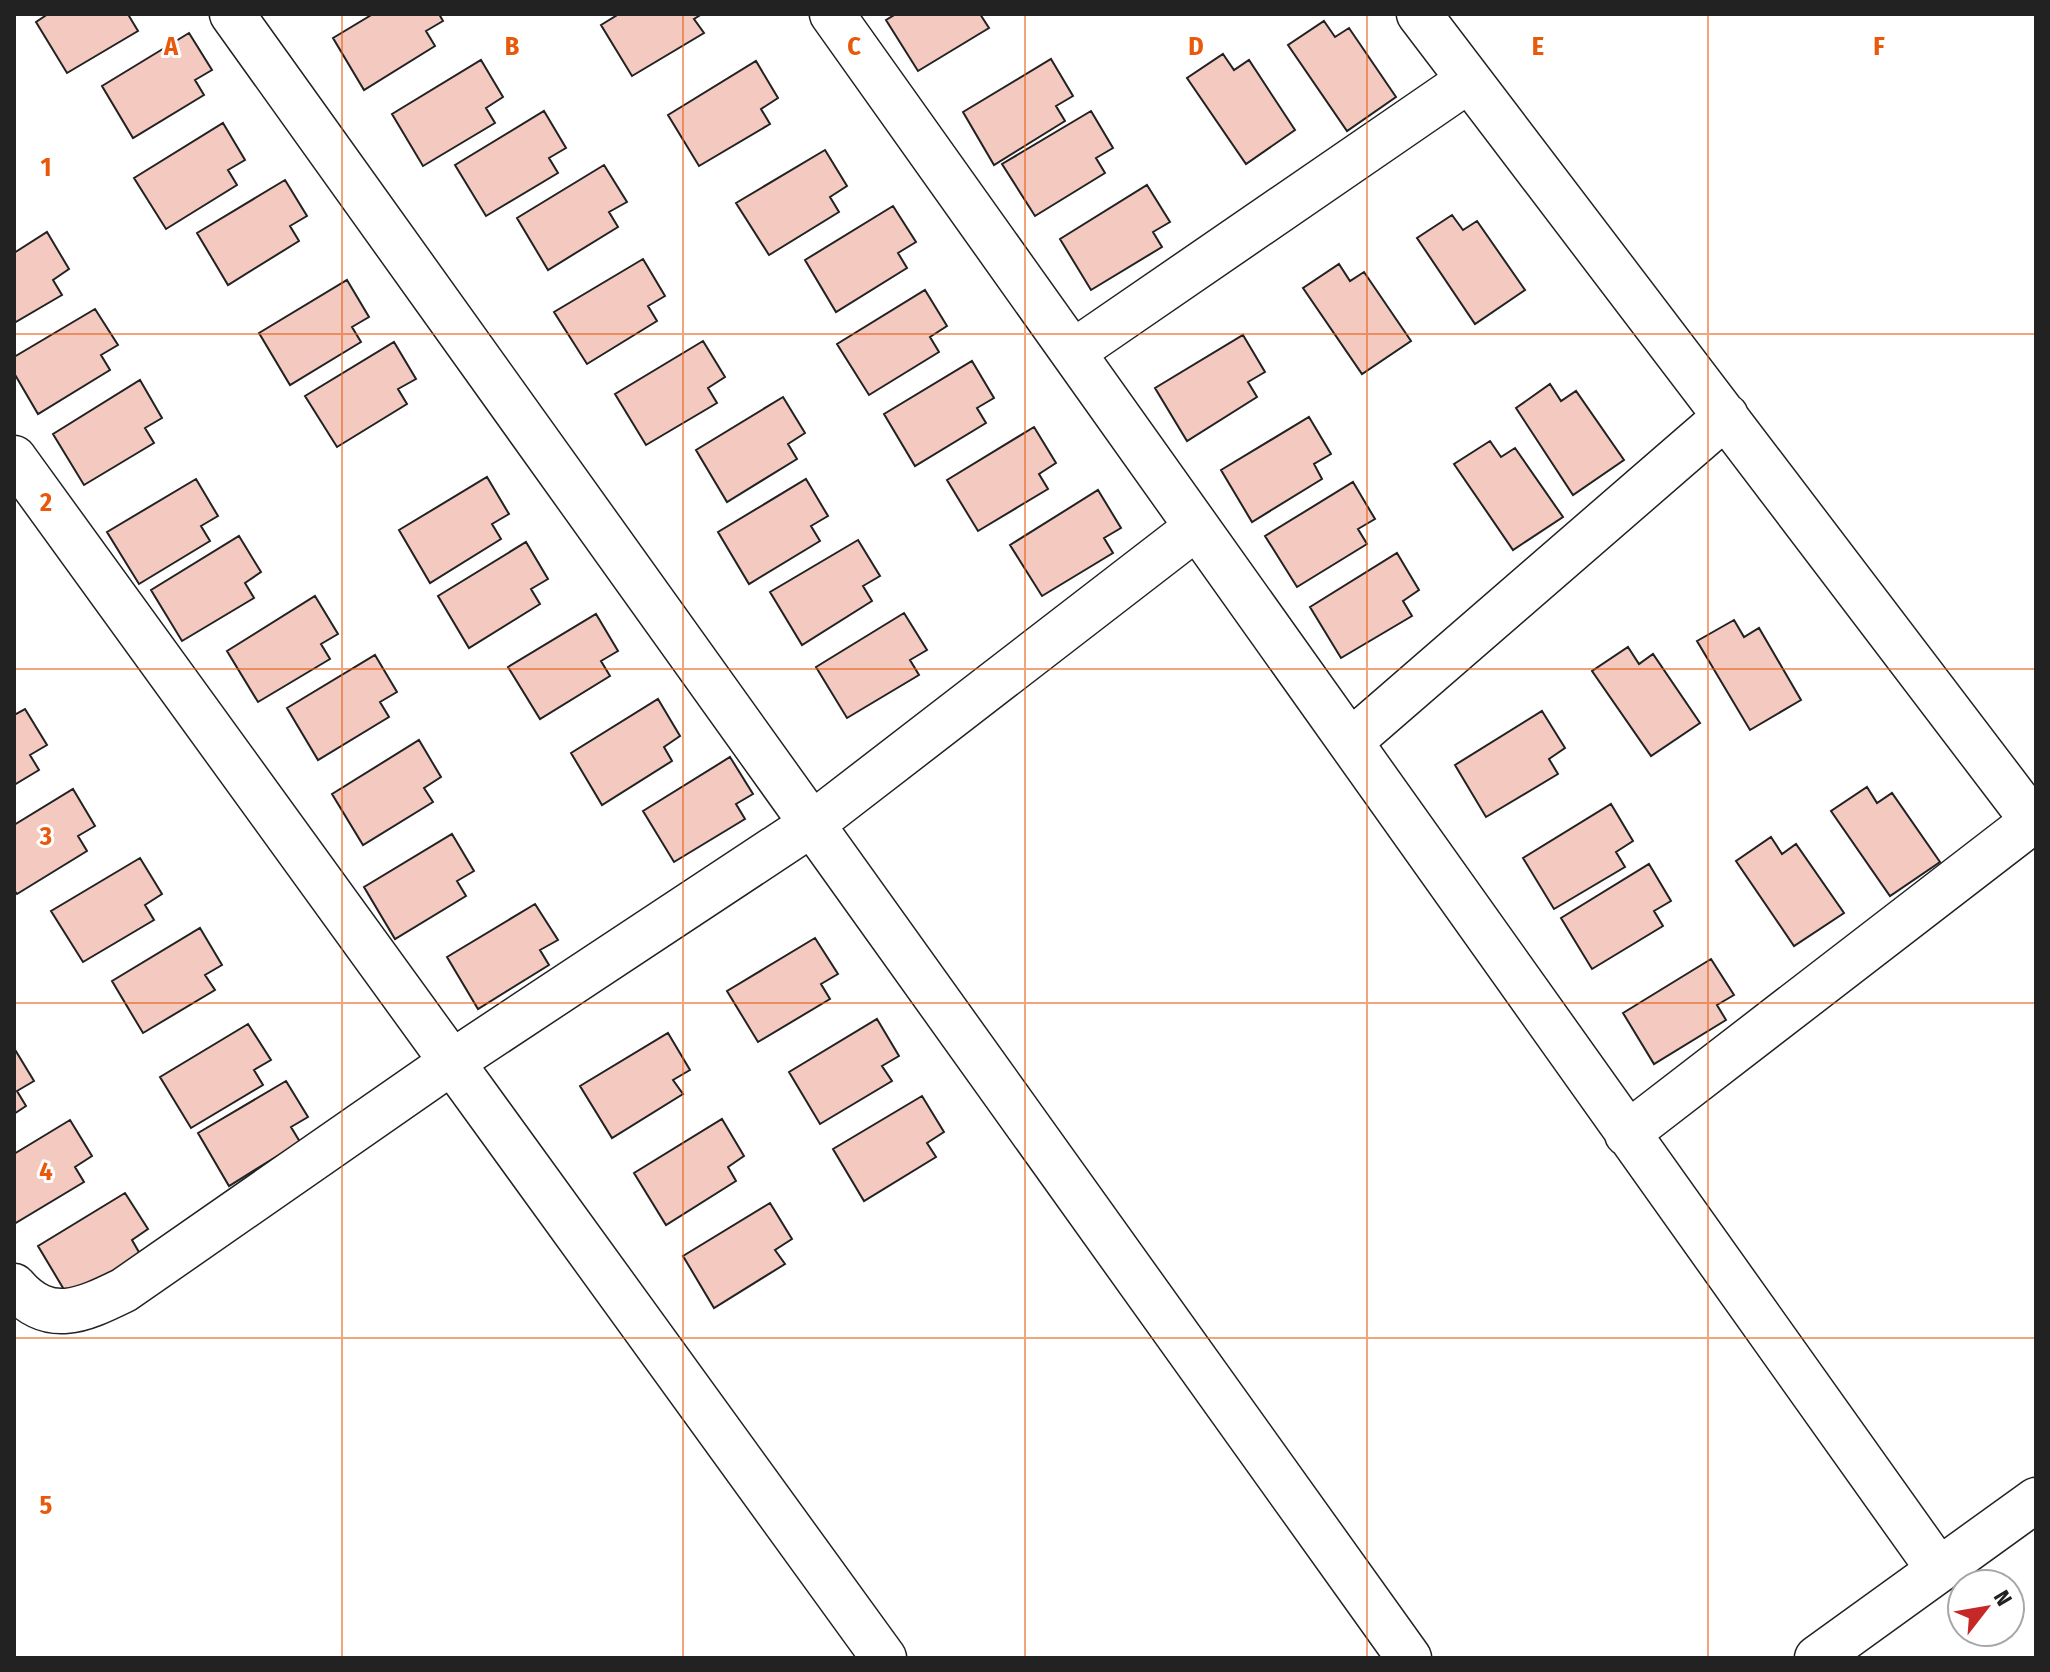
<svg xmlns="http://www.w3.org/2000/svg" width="2050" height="1672" font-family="'Fira Sans Condensed',sans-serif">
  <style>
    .building { fill: #f3c9c0; stroke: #222; stroke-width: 2 }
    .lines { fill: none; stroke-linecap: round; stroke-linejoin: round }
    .minor-casing { stroke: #222; stroke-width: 47 }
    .minor { stroke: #fff; stroke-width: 44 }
    .grid { fill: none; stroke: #e8590c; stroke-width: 2; stroke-opacity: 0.55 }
    .grid-label { font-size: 26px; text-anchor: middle; font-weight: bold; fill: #e8590c; stroke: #fff; stroke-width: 6; stroke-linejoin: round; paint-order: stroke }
  </style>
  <rect width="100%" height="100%" fill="#fff"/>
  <path class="building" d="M48,14H131L129,16L138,31L67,73L36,22Z
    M373,14H439L443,21L426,31L435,46L364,90L333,38Z
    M619,14H702L694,19L704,33L632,76L601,25Z
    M896,14H980L989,28L918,71L886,20Z
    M1324,21L1335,37L1349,28L1396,97L1347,131L1288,45Z
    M189,33L212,70L195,80L204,95L133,138L102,86Z
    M1223,54L1234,70L1249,60L1295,130L1246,164L1187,78Z
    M1051,59L1073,96L1056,106L1065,121L994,165L963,112Z
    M481,60L503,97L486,108L495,123L423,166L392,114Z
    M756,61L778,98L761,109L770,124L699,166L668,115Z
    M544,111L566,148L549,158L558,173L486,216L455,165Z
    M1091,111L1113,148L1096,158L1105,173L1035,216L1002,164Z
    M223,123L245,160L228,170L237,185L166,229L134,178Z
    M825,150L847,186L830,197L839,212L769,255L736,203Z
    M604,165L627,202L609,212L618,227L548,270L517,218Z
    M285,180L307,216L290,226L299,241L228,285L197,233Z
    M1147,185L1170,222L1153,232L1162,247L1091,290L1060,239Z
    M893,206L916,242L898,253L907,268L836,312L805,260Z
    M1452,215L1463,230L1477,221L1525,290L1475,324L1417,238Z
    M47,232L69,269L53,280L62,295L14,323V253Z
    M643,259L665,296L648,306L657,321L587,364L554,312Z
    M1339,264L1350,281L1364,272L1411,341L1362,374L1303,288Z
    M347,280L369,317L352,327L361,342L290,385L259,333Z
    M925,290L947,326L930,337L939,352L869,395L837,344Z
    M95,309L118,345L101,355L110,370L38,414L14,373V357Z
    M1243,335L1265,372L1248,382L1257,397L1187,441L1155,388Z
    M703,341L725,377L708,388L717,403L646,445L615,394Z
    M394,342L416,379L398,389L407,404L337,447L305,396Z
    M972,361L994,398L977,408L986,423L915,466L884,414Z
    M140,380L162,418L145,428L154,443L84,485L53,434Z
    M1550,384L1561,401L1576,391L1624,460L1573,495L1516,408Z
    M783,397L805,433L788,444L797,459L727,502L696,450Z
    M1309,417L1331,454L1314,464L1322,479L1252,522L1221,470Z
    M1034,427L1056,463L1039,474L1048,489L978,531L947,480Z
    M1490,441L1501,457L1515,448L1563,517L1513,550L1454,464Z
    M487,477L509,514L492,524L501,539L430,583L399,530Z
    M196,479L218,516L201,526L210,541L139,584L107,532Z
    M806,479L828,516L811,526L820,541L749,584L718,532Z
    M1353,482L1375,519L1358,529L1367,544L1297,587L1265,536Z
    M1098,490L1121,528L1104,538L1113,553L1042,596L1010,545Z
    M239,536L261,572L245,583L254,598L182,641L151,590Z
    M858,540L880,576L863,586L872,601L802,645L770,592Z
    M526,542L548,579L531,589L540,604L469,648L438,596Z
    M1397,553L1419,590L1403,601L1412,616L1341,658L1310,607Z
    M315,596L338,634L321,644L330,659L258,702L227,651Z
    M904,613L927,650L910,660L919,675L847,718L816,667Z
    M596,614L618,651L601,661L610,676L540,719L508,667Z
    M1734,620L1744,637L1759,628L1801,700L1750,730L1697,641Z
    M1628,647L1639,664L1653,654L1700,723L1651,756L1592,671Z
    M375,655L397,692L380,702L389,717L318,760L287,708Z
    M658,699L680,736L664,747L672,761L602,805L571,753Z
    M25,709L47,745L30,755L39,770L14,785V715Z
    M1542,711L1565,748L1549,759L1558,774L1486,817L1455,765Z
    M419,740L441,777L424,788L433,802L363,845L332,794Z
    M730,757L753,794L736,804L745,819L674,862L643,811Z
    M1867,787L1877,803L1892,793L1940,862L1890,896L1831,811Z
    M73,789L95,826L78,836L87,851L17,894L14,890V825Z
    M1611,804L1633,841L1616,852L1625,867L1554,909L1523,858Z
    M452,834L474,871L457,881L466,896L395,939L364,887Z
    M1771,837L1782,854L1796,844L1844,913L1794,946L1736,861Z
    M140,858L162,894L145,905L154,920L83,962L51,911Z
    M1649,864L1671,901L1654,911L1663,926L1592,969L1561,918Z
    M535,904L558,940L540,950L549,965L478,1009L447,957Z
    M200,928L222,965L205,975L215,990L143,1033L112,981Z
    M815,938L838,974L821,984L830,999L758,1042L727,991Z
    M1711,959L1734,995L1717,1005L1726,1020L1654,1064L1623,1013Z
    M877,1019L899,1056L882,1066L892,1081L820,1124L789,1072Z
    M248,1024L271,1060L254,1070L263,1085L191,1128L160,1077Z
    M668,1033L690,1070L673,1080L683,1094L612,1138L580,1086Z
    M14,1048L34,1081L17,1091L26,1106L14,1114Z
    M286,1081L308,1117L291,1127L300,1142L229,1186L198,1133Z
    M922,1096L944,1132L927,1143L936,1157L864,1201L833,1149Z
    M722,1119L744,1156L728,1167L736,1181L666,1225L634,1173Z
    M70,1120L92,1156L75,1167L84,1182L14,1224V1154Z
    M125,1193L148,1229L132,1240L140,1254L69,1298L38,1246Z
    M770,1203L792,1239L775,1250L785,1264L714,1308L683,1256Z"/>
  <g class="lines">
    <g class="minor-casing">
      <path id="minor" d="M232,14L1409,1658
        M832,14L1939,1570
        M1419,14L2033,821L1627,1134
        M1073,352L1469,80
        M14,458L884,1658
        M1350,742L1726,416
        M14,1286C49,1327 83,1310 124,1290L452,1062L812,824L1197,527
        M1817,1658L2036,1500"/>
    </g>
    <use href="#minor" class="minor"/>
  </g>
  <path class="grid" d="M342,14V1658M683,14V1658M1025,14V1658M1367,14V1658M1708,14V1658M14,334H2036M14,669H2036M14,1003H2036M14,1338H2036"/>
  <g class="grid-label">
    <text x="171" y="55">A</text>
    <text x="512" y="55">B</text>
    <text x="854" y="55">C</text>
    <text x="1196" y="55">D</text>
    <text x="1538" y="55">E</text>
    <text x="1879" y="55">F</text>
    <text x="46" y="176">1</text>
    <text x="46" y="511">2</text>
    <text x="46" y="845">3</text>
    <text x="46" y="1180">4</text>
    <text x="46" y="1514">5</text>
  </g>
  <rect width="2050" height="1672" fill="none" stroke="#222222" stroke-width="32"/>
  <g transform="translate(1986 1608) rotate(59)"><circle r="38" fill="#ffffff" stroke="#a7a7a7" stroke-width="2"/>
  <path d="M0-6L14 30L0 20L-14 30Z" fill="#c62828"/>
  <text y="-12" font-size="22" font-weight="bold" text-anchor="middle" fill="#222222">N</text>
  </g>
</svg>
